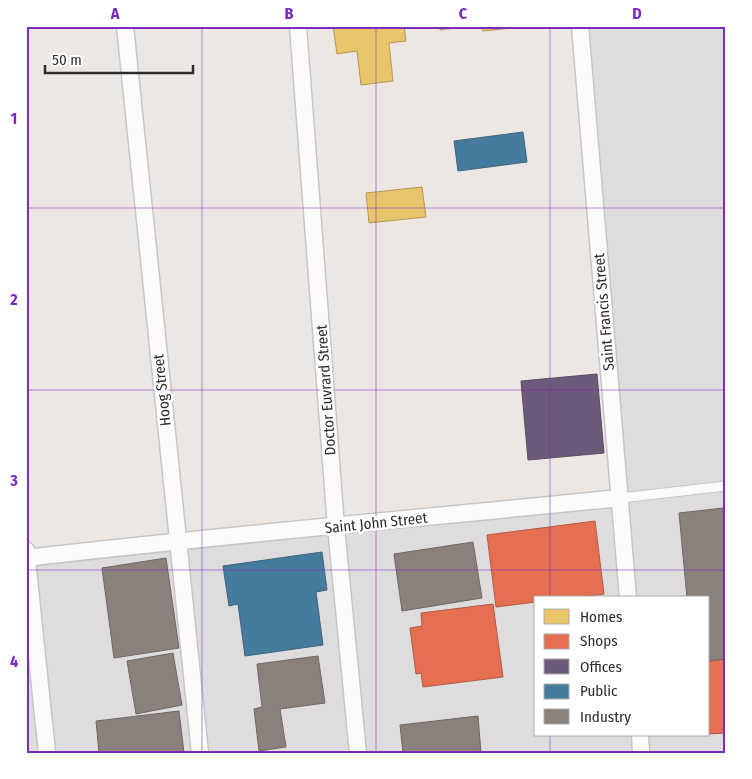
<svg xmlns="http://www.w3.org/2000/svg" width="752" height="779" font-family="'Fira Sans Condensed',sans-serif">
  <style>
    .industrial { fill: #dfdcde; fill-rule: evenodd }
    .homes { fill: #e9c46a; stroke: #b19758 }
    .shops { fill: #e76f51; stroke: #af5b46 }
    .offices { fill: #6d597a; stroke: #5a4c63 }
    .public { fill: #457b9d; stroke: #3e647b }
    .industry { fill: #8a817c; stroke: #6e6864 }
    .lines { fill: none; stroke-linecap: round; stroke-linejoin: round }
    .service-casing { stroke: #c7c6c5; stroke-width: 11 }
    .minor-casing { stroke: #c7c6c5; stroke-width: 19 }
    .service { stroke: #fcfbfb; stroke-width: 9 }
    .minor { stroke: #fcfbfb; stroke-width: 16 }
    .grid { fill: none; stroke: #7b2cbf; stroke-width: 1; stroke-opacity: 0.55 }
    .labels { text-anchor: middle; stroke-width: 5; stroke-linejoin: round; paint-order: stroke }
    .street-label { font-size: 15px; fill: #2d2d2d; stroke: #fff }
    .neatline { fill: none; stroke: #7b2cbf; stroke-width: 2 }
    .grid-label { font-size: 16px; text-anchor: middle; font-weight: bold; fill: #7b2cbf }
  </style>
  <rect width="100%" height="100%" fill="#ece7e2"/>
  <path class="industrial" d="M580,26H726V753H26V558L619,498ZM536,598H708V735H536Z"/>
  <path class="homes" d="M333,26H404L406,41L389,43L393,81L361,85L357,51L337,54Z
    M439,26H470L440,30Z
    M481,26H522V27L483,31Z
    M422,187L426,217L369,223L366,193Z"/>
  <path class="shops" d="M595,521L604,594L573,598H536V602L496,607L487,535Z
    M493,604L503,677L423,687L421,673L416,674L410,628L422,626L421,613Z
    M726,659V733L708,734V661Z"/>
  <path class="offices" d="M597,374L604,453L528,460L521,381Z"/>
  <path class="public" d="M523,132L527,162L458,171L454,141Z
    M322,552L327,590L316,592L323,645L245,656L238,604L229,606L223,566Z"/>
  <path class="industry" d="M723,508L726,539V659L708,661V598H687L679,513Z
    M473,542L482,598L402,611L394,554Z
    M166,558L179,648L114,658L102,568Z
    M173,653L182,705L136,714L127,661Z
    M318,656L325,703L280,709L286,747L259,751L254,709L262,707L257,664Z
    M179,711L184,753H99L96,721Z
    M478,716L481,753H403L400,725Z"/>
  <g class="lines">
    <g class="service-casing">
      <path id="service" d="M620,498L726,486"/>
    </g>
    <g class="minor-casing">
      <path id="minor" d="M125,26L200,753
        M298,26L336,527L358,753
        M580,26L628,598
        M26,550L47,753
        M26,558C224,535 422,518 620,498
        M640,735L641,753"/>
    </g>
    <use href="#service" class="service"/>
    <use href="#minor" class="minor"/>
  </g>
  <path class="grid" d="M202,26V753M376,26V753M550,26V598M26,208H726M26,390H726M26,570H726M550,735V753"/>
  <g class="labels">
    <g class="street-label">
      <text transform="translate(604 312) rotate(-95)" y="5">Saint Francis Street</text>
      <text transform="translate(162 390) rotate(-96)" y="5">Hoog Street</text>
      <text transform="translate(326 390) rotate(-94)" y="5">Doctor Euvrard Street</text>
      <text transform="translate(376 523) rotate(-6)" y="5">Saint John Street</text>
    </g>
  </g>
  <rect width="752" height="779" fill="none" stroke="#ffffff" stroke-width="55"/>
  <rect x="534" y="596" width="175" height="140" fill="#ffffff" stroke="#ababab"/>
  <rect x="544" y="609" width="25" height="15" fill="#e9c46a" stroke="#ababab"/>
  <text x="580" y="622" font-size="15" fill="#2d2d2d">Homes</text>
  <rect x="544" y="634" width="25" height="15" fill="#e76f51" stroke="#ababab"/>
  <text x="580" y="646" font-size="15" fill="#2d2d2d">Shops</text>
  <rect x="544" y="659" width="25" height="15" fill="#6d597a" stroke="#ababab"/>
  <text x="580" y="672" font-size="15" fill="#2d2d2d">Offices</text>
  <rect x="544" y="684" width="25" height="15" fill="#457b9d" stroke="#ababab"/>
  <text x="580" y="696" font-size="15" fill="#2d2d2d">Public</text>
  <rect x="544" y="709" width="25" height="15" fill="#8a817c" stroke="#ababab"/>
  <text x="580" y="722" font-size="15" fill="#2d2d2d">Industry</text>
  <path d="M45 65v8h148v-8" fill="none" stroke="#2d2d2d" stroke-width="2.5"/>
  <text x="52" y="65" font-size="15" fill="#2d2d2d" stroke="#ffffff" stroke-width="4" paint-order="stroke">50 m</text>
  <rect x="28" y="28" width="696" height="724" class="neatline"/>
  <g class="grid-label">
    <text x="115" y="19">A</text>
    <text x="289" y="19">B</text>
    <text x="463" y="19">C</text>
    <text x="637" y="19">D</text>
    <text x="14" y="124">1</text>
    <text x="14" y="305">2</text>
    <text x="14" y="486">3</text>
    <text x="14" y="667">4</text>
  </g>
</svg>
